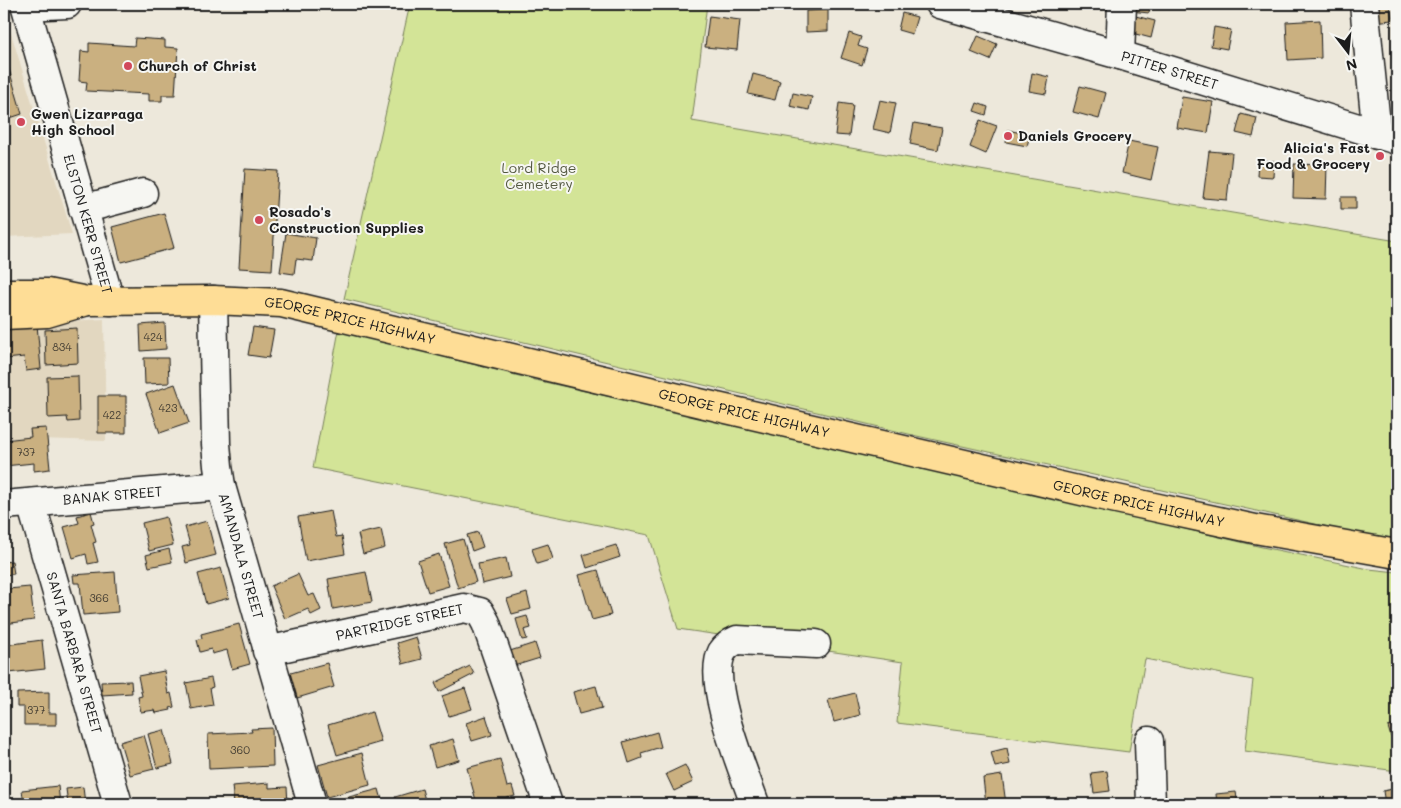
<svg xmlns="http://www.w3.org/2000/svg" width="1401" height="808" font-family="Mali,sans-serif">
  <style>
    .built { fill: #e2d7c0 }
    .green { fill: #d3e497; stroke: #78805a }
    .building { fill: #cab080; stroke: #1c1c1c }
    .lines { fill: none; stroke-linecap: round; stroke-linejoin: round }
    .minor-casing { stroke: #1c1c1c; stroke-width: 31 }
    .major-casing { stroke: #1c1c1c; stroke-width: 31 }
    .minor { stroke: #f6f6f2; stroke-width: 28 }
    .major { stroke: #fedd96; stroke-width: 28 }
    .poi-dot { fill: #d1495b; stroke: #f6f6f2; stroke-width: 2 }
    .labels { text-anchor: middle; stroke-width: 4; stroke-linejoin: round; paint-order: stroke }
    .number-label { font-size: 11px; fill: #484135 }
    .poi-label { font-size: 14px; font-weight: bold; fill: #1c1c1c; stroke: #f6f6f2; text-anchor: start }
    .street-label { font-size: 14px; fill: #1c1c1c; stroke: #f6f6f2 }
    .park-label { font-size: 14px; fill: #535841; stroke: #f6f6f2 }
  </style>
  <rect width="100%" height="100%" fill="#ede8db"/>
  <filter id="ink" filterUnits="userSpaceOnUse"><feTurbulence type="fractalNoise" baseFrequency=".02" numOctaves="2"/><feDisplacementMap in="SourceGraphic" scale="10" xChannelSelector="R" yChannelSelector="G"/><feConvolveMatrix kernelMatrix="1 2 1 2 8 2 1 2 1" color-interpolation-filters="sRGB"/></filter>
  <g filter="url(#ink)">
    <path class="built" d="M4,10L72,234L4,237Z
      M104,319L106,441L4,438V325Z"/>
    <path class="green" d="M410,4H707L692,121L1397,241V540L1374,537L917,436L344,299Z
      M339,330L531,379L915,465L1262,547L1369,569L1397,572V771L1245,751L1253,680L1145,659L1129,752L897,723L903,662L678,629L649,535L313,468Z"/>
    <path class="building" d="M1130,4H1150L1149,13L1130,11Z
      M1371,4H1390L1392,20L1374,22Z
      M828,10V31L806,32V11Z
      M902,13L917,17L912,34L898,30Z
      M1128,14L1155,21L1151,38L1124,31Z
      M709,16L740,20L737,50L705,47Z
      M1320,20L1321,58L1288,60L1286,22Z
      M1214,27L1231,30L1227,49L1211,46Z
      M849,33L861,37L858,46L867,49L862,65L841,58Z
      M978,36L997,44L990,60L971,52Z
      M135,38L165,40V47L178,48L175,95H162V101H149V94L86,91L87,82L79,81L81,51L89,52V43L134,46Z
      M4,52L22,114L4,120Z
      M1032,73L1049,77L1046,94L1029,91Z
      M753,74L780,81L775,100L748,94Z
      M1080,86L1106,93L1099,119L1073,112Z
      M793,93L812,97L809,110L790,106Z
      M1182,97L1213,102L1208,133L1177,128Z
      M880,100L896,103L890,133L873,129Z
      M839,103L853,105L849,136L835,135Z
      M977,103L988,107L986,115L974,111Z
      M1241,114L1257,118L1253,137L1236,133Z
      M980,120L997,126L986,154L970,147Z
      M914,123L942,128L938,150L910,144Z
      M1008,130L1030,135L1027,146L1006,142Z
      M1129,141L1158,147L1151,180L1122,173Z
      M1209,151L1232,153L1227,200L1203,198Z
      M1258,160L1274,161L1273,177L1257,176Z
      M1294,164L1327,165L1326,199L1293,198Z
      M245,169L278,171L272,270L239,268Z
      M1341,197H1356V209H1341Z
      M164,213L174,248L121,262L112,227Z
      M286,233L316,238L313,261L296,259L294,274L280,272Z
      M165,323L166,349L141,351L140,325Z
      M37,325L41,369L26,371L24,357L6,359L4,328Z
      M253,327L274,330L269,358L248,355Z
      M77,328L78,363L46,365L45,330Z
      M144,358H168L169,383L145,384Z
      M78,376L79,421L68,422L67,417L48,418L47,377Z
      M175,384L189,423L160,433L146,394Z
      M98,396H126V433H98Z
      M46,428L50,469L34,471V463L4,466V440L31,437L30,429Z
      M331,511L336,537L342,536L345,554L306,561L298,517Z
      M91,512L94,523L91,524L96,542L93,543L98,562L88,564L86,554L73,558L64,527L79,523L77,516Z
      M166,517L173,545L149,551L142,523Z
      M207,521L216,555L186,563L182,547L190,545L185,527Z
      M381,529L385,548L363,554L358,534Z
      M478,532L483,547L472,551L467,535Z
      M463,539L476,582L458,588L445,544Z
      M548,544L553,559L537,564L532,549Z
      M616,545L620,557L587,568L583,555Z
      M169,549L172,562L149,567L146,555Z
      M439,554L449,586L428,592L418,561Z
      M506,558L510,577L482,584L478,564Z
      M12,561L14,574L4,575V562Z
      M221,568L229,598L206,604L198,574Z
      M598,570L611,615L592,620L579,575Z
      M115,572L118,612L83,615L80,583H74L73,575Z
      M366,572L372,602L333,609L328,579Z
      M298,574L308,596L314,594L321,610L311,615L308,609L285,619L271,586Z
      M30,587L34,620L4,624V595H9L8,589Z
      M527,593L531,609L512,614L507,599Z
      M527,616L531,628L524,630L527,639L522,640L516,619Z
      M239,624L250,664L232,669L227,650L212,654L211,649L200,652L197,640L202,638L201,634Z
      M416,637L422,659L403,664L397,643Z
      M42,640L45,669L9,673L5,645Z
      M535,643L540,658L514,666L510,651Z
      M327,663L334,687L294,699L287,674Z
      M470,666L474,674L439,692L435,683Z
      M164,671L168,694L171,693L174,707L170,708L171,710L156,713L155,710L141,712L138,697L142,696L138,676Z
      M211,678L213,687L210,688L213,705L191,709L186,683Z
      M131,681L132,693L102,695L101,682Z
      M596,686L602,708L579,714L573,692Z
      M465,688L472,709L449,716L442,696Z
      M49,692V713H56V725H24V707H17V693Z
      M855,693L860,715L834,722L828,700Z
      M372,712L381,742L337,755L328,725Z
      M486,716L492,735L472,741L466,723Z
      M1395,725L1397,735L1391,737L1388,727Z
      M272,728L273,766L209,769L208,734L252,732L251,729Z
      M164,730L173,764L157,768L148,734Z
      M657,732L661,747L641,753L642,758L629,763L623,742Z
      M144,735L154,769L130,775L120,742Z
      M453,739L459,760L435,767L429,746Z
      M1007,748L1010,764L995,767L991,752Z
      M362,753L370,785L327,797L318,765Z
      M500,759L507,787L512,786L515,796L484,804H477L467,768Z
      M685,765L693,782L674,791L666,774Z
      M1107,771L1110,791L1094,793L1091,773Z
      M1002,775L1006,804H986L983,778Z
      M269,783V788L287,787L288,804H234L232,786Z
      M58,786L60,804H24L22,790Z
      M83,787L85,804H68L66,789Z
      M1397,788V804H1385L1383,791Z
      M379,789L383,804H334V801Z
      M422,789L426,804H397L395,797Z
      M1236,792L1238,804H1217L1216,794Z
      M896,797L898,804H880L879,799Z
      M180,800V804H140V802Z"/>
    <g class="lines">
      <g class="minor-casing">
        <g id="minor">
          <path id="s1" d="M25,4L110,301"/>
          <path id="s2" d="M940,4L1120,55L1397,140"/>
          <path d="M1364,4L1377,135"/>
          <path d="M26,6L67,4"/>
          <path d="M1120,55L1122,4"/>
          <path d="M83,209L143,193"/>
          <path id="s3" d="M213,300L216,444L218,466L221,486L312,804"/>
          <path id="s4" d="M31,503L118,804"/>
          <path id="s5" d="M4,505L221,486"/>
          <path id="s6" d="M267,651L464,608L480,612L486,623L548,804"/>
          <path d="M1149,741L1151,804"/>
          <path d="M755,804C744,772 706,683 722,652C726,646 730,643 737,640L816,644"/>
        </g>
      </g>
      <g class="major-casing">
        <g id="major">
          <path id="s7" d="M4,293H47L87,301L213,300L281,303L700,403L1112,498L1255,529L1397,554"/>
          <path d="M4,315L47,313L84,302"/>
        </g>
      </g>
      <use href="#minor" class="minor"/>
      <use href="#major" class="major"/>
    </g>
  </g>
  <g class="poi-dot">
    <circle cx="128" cy="66" r="5"/>
    <circle cx="21" cy="122" r="5"/>
    <circle cx="1008" cy="136" r="5"/>
    <circle cx="1380" cy="156" r="5"/>
    <circle cx="259" cy="220" r="5"/>
  </g>
  <g class="labels">
    <g class="number-label">
      <text x="153" y="341">424</text>
      <text x="62" y="351">834</text>
      <text x="168" y="412">423</text>
      <text x="112" y="419">422</text>
      <text x="26" y="456">737</text>
      <text x="99" y="602">366</text>
      <text x="36" y="714">377</text>
      <text x="240" y="754">360</text>
    </g>
    <g class="poi-label">
      <text x="138" y="71">Church of Christ</text>
      <text x="31" y="119">Gwen Lizarraga<tspan x="31" dy="16">High School</tspan></text>
      <text x="1018" y="141">Daniels Grocery</text>
      <text x="1370" y="153" text-anchor="end">Alicia's Fast<tspan x="1370" dy="16">Food &amp; Grocery</tspan></text>
      <text x="269" y="217">Rosado's<tspan x="269" dy="16">Construction Supplies</tspan></text>
    </g>
    <g class="street-label">
      <text dy="5" stroke="none"><textPath href="#s2" startOffset="239">PITTER STREET</textPath></text>
      <text dy="5" stroke="none"><textPath href="#s1" startOffset="229">ELSTON KERR STREET</textPath></text>
      <text dy="5" stroke="none"><textPath href="#s7" startOffset="349">GEORGE PRICE HIGHWAY</textPath></text>
      <text dy="5" stroke="none"><textPath href="#s7" startOffset="754">GEORGE PRICE HIGHWAY</textPath></text>
      <text dy="5" stroke="none"><textPath href="#s5" startOffset="109">BANAK STREET</textPath></text>
      <text dy="5" stroke="none"><textPath href="#s7" startOffset="1159">GEORGE PRICE HIGHWAY</textPath></text>
      <text dy="5" stroke="none"><textPath href="#s3" startOffset="259">AMANDALA STREET</textPath></text>
      <text dy="5" stroke="none"><textPath href="#s6" startOffset="136">PARTRIDGE STREET</textPath></text>
      <text dy="5" stroke="none"><textPath href="#s4" startOffset="156">SANTA BARBARA STREET</textPath></text>
    </g>
    <g class="park-label">
      <text x="539" y="173">Lord Ridge<tspan x="539" dy="16">Cemetery</tspan></text>
    </g>
  </g>
  <rect width="1401" height="808" fill="none" stroke="#f6f6f2" stroke-width="20"/>
  <rect x="10" y="10" width="1381" height="788" fill="none" stroke="#1c1c1c" stroke-width="2" filter="url(#ink)"/>
  <g transform="translate(1348 52) rotate(164)" stroke="#f6f6f2" stroke-width="4" paint-order="stroke">
  <path d="M0-4L9 19L0 12L-9 19Z" fill="#1c1c1c"/>
  <text y="-8" font-size="14" font-weight="bold" text-anchor="middle" fill="#1c1c1c">N</text>
  </g>
</svg>
